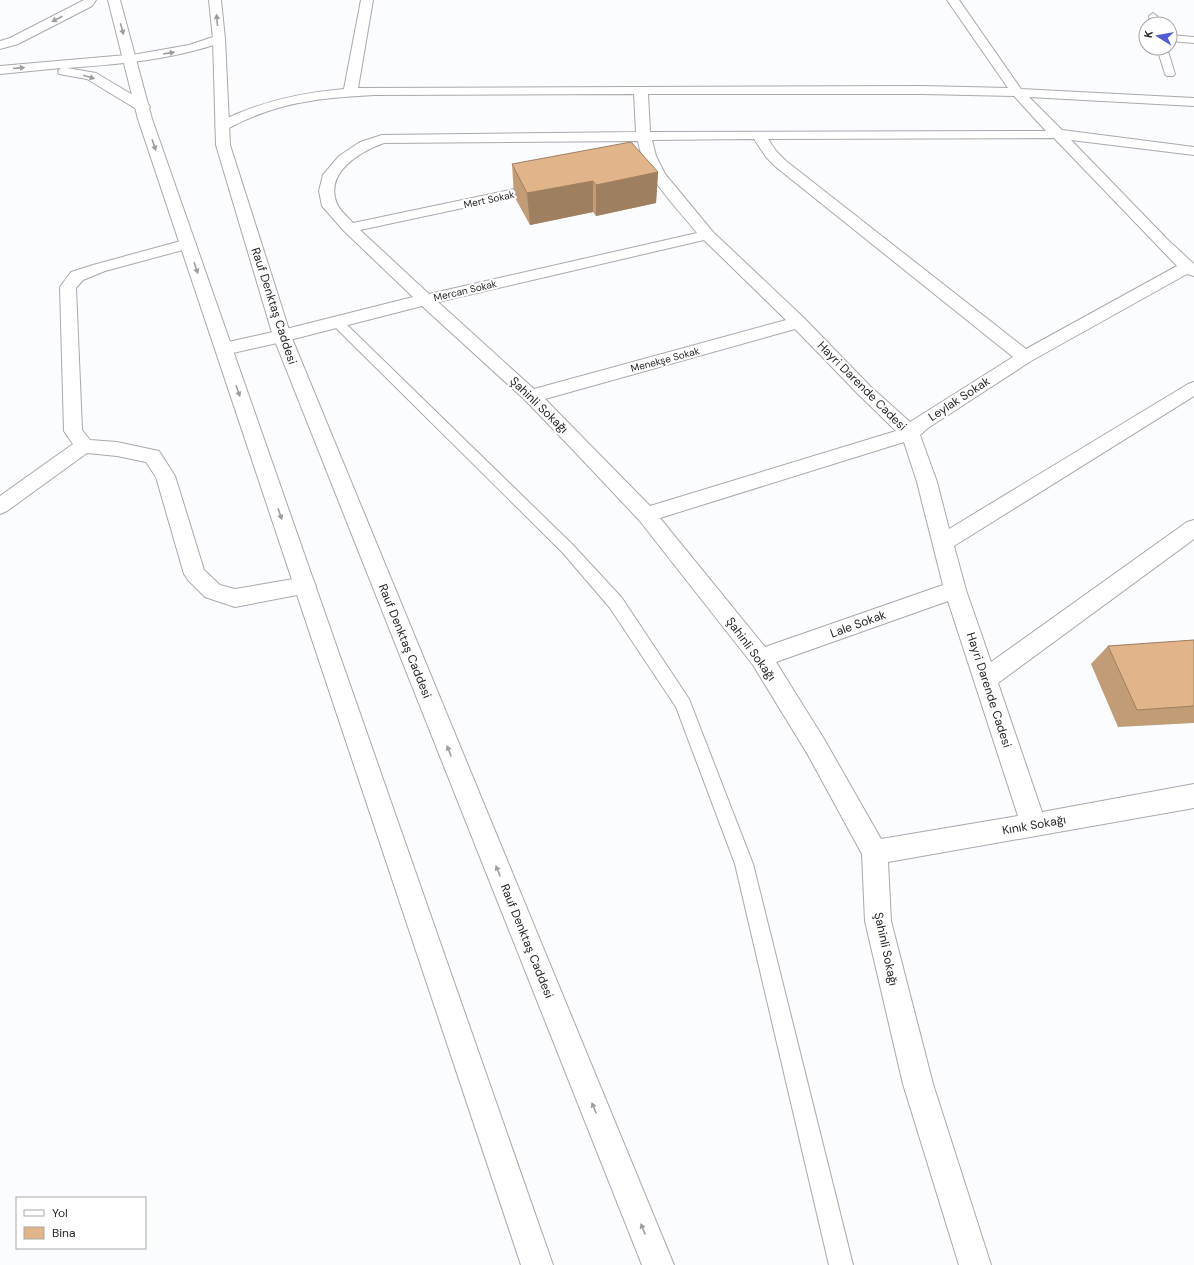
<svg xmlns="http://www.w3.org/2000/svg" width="1194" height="1265" font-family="'DM Sans',sans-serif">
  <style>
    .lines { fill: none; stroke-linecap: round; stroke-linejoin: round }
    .lane-casing { stroke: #a8a9ad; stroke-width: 2 }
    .street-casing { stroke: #a8a9ad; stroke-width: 2 }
    .secondary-casing { stroke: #a8a9ad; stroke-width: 2 }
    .primary-casing { stroke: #a8a9ad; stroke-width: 2 }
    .lane { fill: #fff; fill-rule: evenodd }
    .street { fill: #fff; fill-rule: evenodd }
    .secondary { fill: #fff; fill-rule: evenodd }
    .primary { fill: #fff; fill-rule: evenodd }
    .wall { fill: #c29c76 }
    .shaded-wall { fill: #9e7f60 }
    .building { fill: #e1b589; stroke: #9e7f60 }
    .oneway { fill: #9d9d9e }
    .labels { text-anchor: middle; stroke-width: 4; stroke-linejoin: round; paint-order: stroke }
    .far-street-label { font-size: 10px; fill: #262628; stroke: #fff }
    .street-label { font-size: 12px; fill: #262628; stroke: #fff }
  </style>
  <rect width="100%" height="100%" fill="#fafcff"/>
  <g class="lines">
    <g class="lane-casing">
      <path id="lane" d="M1153,13L1157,16L1159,24H1151L1149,16Z
        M1170,35L1194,37V43L1170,41Z
        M1157,48H1167L1175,74L1173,76H1167L1165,74Z
        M337,318L341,319L573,545L622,598L689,699L753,864L853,1265H829L735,864L676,707L610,608L563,553L333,325L331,322L333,319Z"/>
    </g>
    <g class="street-casing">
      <path id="street" d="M361,0H373L358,88L922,86L1008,88L947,0H959L1021,89L1194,98V106L1029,97L1062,130L1194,147V155L1071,140L1168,240L1194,264V276L1187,274L1031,361L928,428L920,435L937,482L949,529L1188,384L1194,382V396L954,546L966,590L991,662L1187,522L1194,520V539L998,683L1042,812L1194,784V808L888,862L891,921L933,1084L991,1265H959L903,1084L865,921L862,854L808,755L753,665L639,520L574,451L525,400L422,306L282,342L224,355L218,353L215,349L218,345L224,343L282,330L413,297L344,231L322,206L319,191L323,175L339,156L360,142L382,135L636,132L634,94L374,95C319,98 277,102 227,129L222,130L217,129L215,126L217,123C258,102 299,93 344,89ZM648,94H922L1014,96L1046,131L650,132ZM1054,138L1177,266L1026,349L786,161L776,151L768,139ZM754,139L766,157L776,167L1013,357L910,422L870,386L804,318L713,232L665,174L656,156L652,140ZM638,141C644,177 675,205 697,233L429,294L360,230L543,191L548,190L550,187L548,184L543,183L353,223C348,217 340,211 337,204C324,173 359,152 384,143ZM704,240L786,320L534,389L438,302ZM795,329L858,394L896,431L650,506L545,399ZM904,442L917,482L943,585L765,647L660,518ZM948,601L1018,816L881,839L824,739L776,662Z
        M188,239L194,241L196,244L194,247L105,271L83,280L76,288L82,430L90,440L117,442L159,451L175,476L204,570L220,585L235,589L305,577L313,580L316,586L313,592L235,607L205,597L188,580L184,574L156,477L146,462L117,456L87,453L7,511L0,514V496L73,444L64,431L60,287L71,272L93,265Z"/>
    </g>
    <g class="secondary-casing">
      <path id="secondary" d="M96,0L92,6L18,44L0,49V41L10,38L84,0Z
        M219,35L223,36L225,39L223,42C171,60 121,64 67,68L96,73L148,104L150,107L148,110H138L87,79L59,74L58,71L61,68L0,74V66L138,54L189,45Z"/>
    </g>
    <g class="primary-casing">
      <path id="primary" d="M108,0H120L152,119L553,1265H521L138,119Z
        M209,0H221L225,39L230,145L291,336L674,1265H642L273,336L216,145L213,39Z"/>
    </g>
    <use href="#lane" class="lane"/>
    <use href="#street" class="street"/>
    <use href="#secondary" class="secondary"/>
    <use href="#primary" class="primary"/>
  </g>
  <path class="wall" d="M512,164L658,172L656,203L596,216L593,212L530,225L514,196Z
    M1194,640V723L1118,727L1091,664L1108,646Z"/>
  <path class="shaded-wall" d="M658,172L656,203L596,216V185Z
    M593,181V212L530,225L527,193Z"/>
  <path class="building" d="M631,142L658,172L596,185L593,181L527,193L512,164Z
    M1194,640V706L1137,710L1108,646Z"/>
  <defs><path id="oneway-solid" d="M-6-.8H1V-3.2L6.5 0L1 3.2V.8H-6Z"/></defs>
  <g class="oneway">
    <use href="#oneway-solid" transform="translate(57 19) rotate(153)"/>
    <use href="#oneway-solid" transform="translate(217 20) rotate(-95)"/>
    <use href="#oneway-solid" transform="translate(122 29) rotate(75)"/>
    <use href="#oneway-solid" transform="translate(169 53) rotate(-9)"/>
    <use href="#oneway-solid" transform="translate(19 68) rotate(-5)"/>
    <use href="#oneway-solid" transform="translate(89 77) rotate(17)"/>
    <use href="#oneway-solid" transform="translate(154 145) rotate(71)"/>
    <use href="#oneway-solid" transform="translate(196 268) rotate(71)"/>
    <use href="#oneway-solid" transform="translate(238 391) rotate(71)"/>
    <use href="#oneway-solid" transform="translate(280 514) rotate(71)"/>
    <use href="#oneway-solid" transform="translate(449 751) rotate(-112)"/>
    <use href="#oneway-solid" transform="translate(498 871) rotate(-112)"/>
    <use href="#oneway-solid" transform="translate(594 1108) rotate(-112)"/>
    <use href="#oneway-solid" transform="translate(643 1229) rotate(-112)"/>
  </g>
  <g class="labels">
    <g class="far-street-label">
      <text transform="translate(489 199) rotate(-12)" y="4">Mert Sokak</text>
      <text transform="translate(465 290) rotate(-13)" y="4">Mercan Sokak</text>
      <text transform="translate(665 359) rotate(-15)" y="4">Menekşe Sokak</text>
    </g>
    <g class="street-label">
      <text transform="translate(274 306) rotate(72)" y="4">Rauf Denktaş Caddesi</text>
      <text transform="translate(862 386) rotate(45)" y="4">Hayri Darende Cadesi</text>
      <text transform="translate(959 399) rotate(-33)" y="4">Leylak Sokak</text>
      <text transform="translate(539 405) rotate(44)" y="4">Şahinli Sokağı</text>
      <text transform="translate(858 624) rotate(-20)" y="4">Lale Sokak</text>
      <text transform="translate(405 641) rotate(68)" y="4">Rauf Denktaş Caddesi</text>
      <text transform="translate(751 649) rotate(54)" y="4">Şahinli Sokağı</text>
      <text transform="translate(989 690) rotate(72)" y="4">Hayri Darende Cadesi</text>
      <text transform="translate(1034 825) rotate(-10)" y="4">Kınık Sokağı</text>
      <text transform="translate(527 941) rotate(68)" y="4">Rauf Denktaş Caddesi</text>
      <text transform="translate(886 949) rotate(78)" y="4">Şahinli Sokağı</text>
    </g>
  </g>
  <rect x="16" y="1197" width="130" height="52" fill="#ffffff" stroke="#a8a8a9"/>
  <rect x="24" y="1210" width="20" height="6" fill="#ffffff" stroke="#a8a8a9"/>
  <text x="52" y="1217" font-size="12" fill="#262628">Yol</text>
  <rect x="24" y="1227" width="20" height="12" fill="#e1b589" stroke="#a8a8a9"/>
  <text x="52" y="1237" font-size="12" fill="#262628">Bina</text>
  <g transform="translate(1158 36) rotate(281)"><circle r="19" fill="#ffffff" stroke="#a8a8a9"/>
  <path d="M0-3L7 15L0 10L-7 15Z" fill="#525cd3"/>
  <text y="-6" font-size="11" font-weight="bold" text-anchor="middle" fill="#262628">K</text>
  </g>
</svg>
